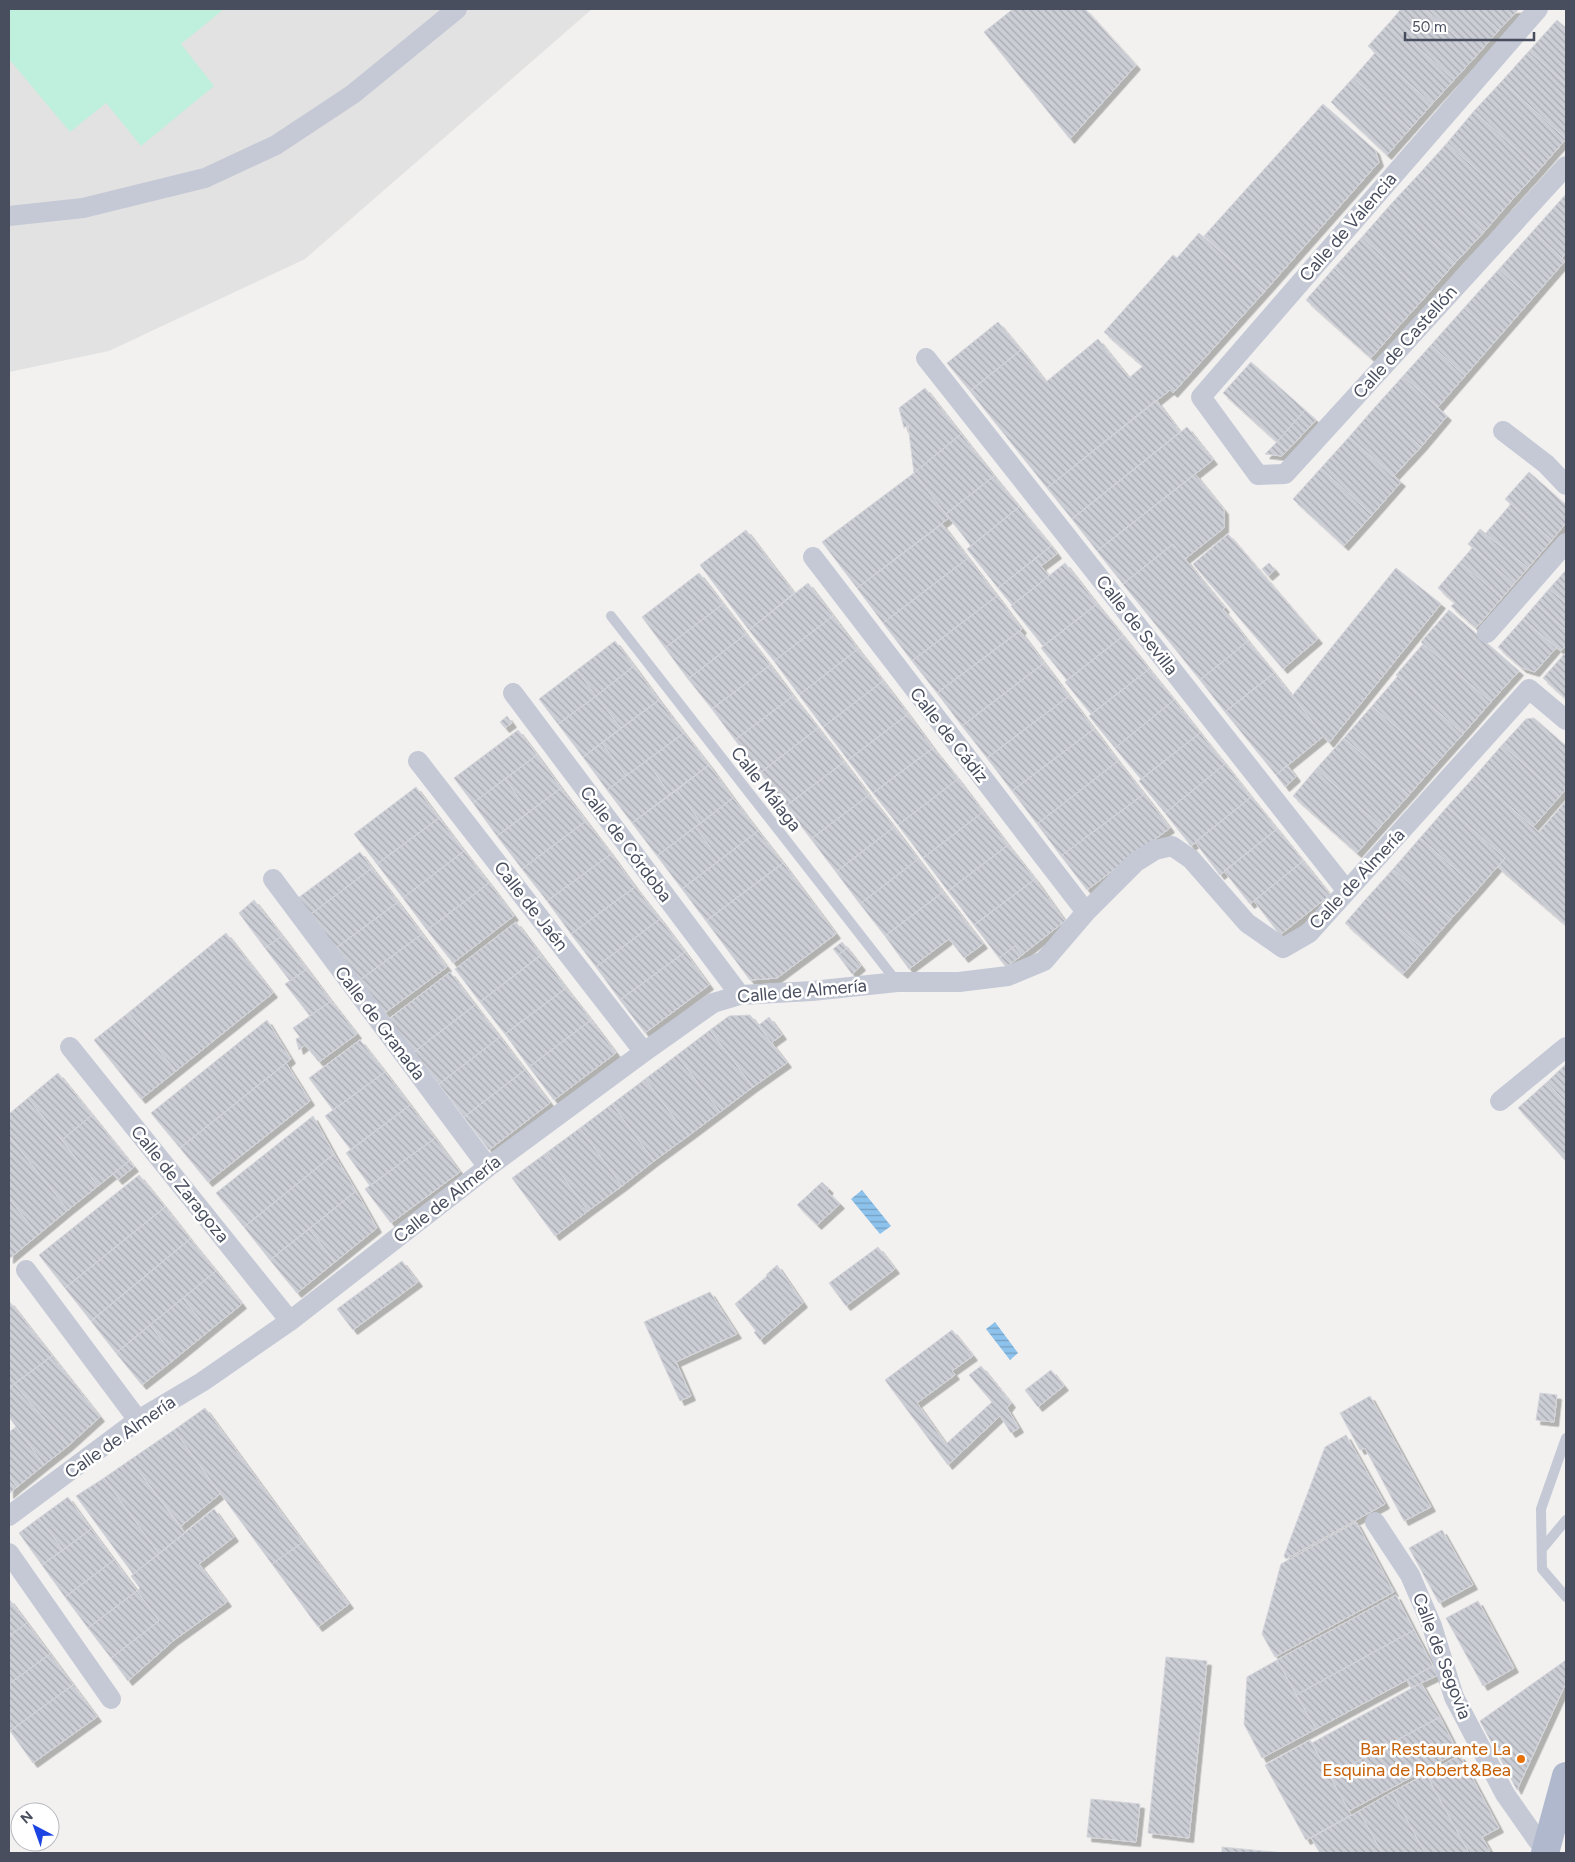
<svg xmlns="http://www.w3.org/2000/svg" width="1575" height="1862" font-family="Figtree,sans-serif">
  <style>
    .education { fill: #e3e2e2 }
    .green { fill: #bfefdd }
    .water { fill: url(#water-rules) }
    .building { fill: url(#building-back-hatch); stroke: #d4d5db; filter: url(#shadow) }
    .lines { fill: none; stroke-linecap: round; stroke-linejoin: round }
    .lane { stroke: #c4c9d5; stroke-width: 10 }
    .street { stroke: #c4c9d5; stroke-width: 20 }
    .primary { stroke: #b0b8ce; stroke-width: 28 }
    .food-dot { fill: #e8710a; stroke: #fff; stroke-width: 2 }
    .labels { text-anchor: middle; stroke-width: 5; stroke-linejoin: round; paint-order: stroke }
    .street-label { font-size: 18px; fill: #484e5e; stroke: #fff }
    .food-label { font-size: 18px; fill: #c56008; stroke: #fff; text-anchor: end }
  </style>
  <defs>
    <pattern id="water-rules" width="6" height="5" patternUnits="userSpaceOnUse" patternTransform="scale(1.25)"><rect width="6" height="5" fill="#8dc2ec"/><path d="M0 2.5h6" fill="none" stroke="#75a0c2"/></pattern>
    <pattern id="building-back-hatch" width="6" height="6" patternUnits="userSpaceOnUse" patternTransform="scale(1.25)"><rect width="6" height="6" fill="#ccced6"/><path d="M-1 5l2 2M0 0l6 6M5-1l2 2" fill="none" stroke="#a8a9b1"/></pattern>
    <filter id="shadow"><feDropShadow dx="4.5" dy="4.5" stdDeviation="0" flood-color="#0004"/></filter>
  </defs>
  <rect width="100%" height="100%" fill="#f2f1f0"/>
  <path class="education" d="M9,9H592L305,259L109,351L9,372Z"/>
  <path class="green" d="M9,9H224L181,44L214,86L141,146L106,103L70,132L9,59Z"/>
  <path class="water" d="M862,1190L891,1226L880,1234L851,1199Z
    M995,1322L1018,1353L1010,1360L986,1329Z"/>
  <path class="building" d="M1013,9H1085L1136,65L1070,139L984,32Z
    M1401,9H1425L1477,55L1454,80L1390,22Z
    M1425,9H1475L1499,30L1477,55Z
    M1475,9H1519L1499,30Z
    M1557,20L1566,28V84L1529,51Z
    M1390,22L1454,80L1432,104L1368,46Z
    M1529,51L1566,84V139L1502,81Z
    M1375,53L1432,104L1410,129L1353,78Z
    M1353,78L1410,129L1387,155L1331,102Z
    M1502,81L1566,139L1539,170L1474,111Z
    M1323,104L1375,150L1379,162L1265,291L1204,236Z
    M1474,111L1539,170L1511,201L1447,143Z
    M1447,143L1511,201L1484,232L1420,173Z
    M1420,173L1484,232L1455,263L1391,204Z
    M1566,194V253L1562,258L1533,231Z
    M1391,204L1455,263L1426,296L1362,237Z
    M1533,231L1565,261L1532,299L1499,269Z
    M1199,233L1265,291L1173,393L1170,390L1047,488L970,391L1021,350L1046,382L1098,339L1129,378L1143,366L1104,332L1173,255L1177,258Z
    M1362,237L1426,296L1398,327L1334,268Z
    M1334,268L1398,327L1371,358L1306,300Z
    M1499,269L1532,299L1498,338L1464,308Z
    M1464,308L1498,338L1465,376L1431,345Z
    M998,322L1021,350L970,391L947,363Z
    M1431,345L1465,376L1438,407L1403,376Z
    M1251,362L1305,410L1277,442L1223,393Z
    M1403,376L1447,416L1421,447L1376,406Z
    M925,388L961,434L914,473L908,425L904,428L899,408Z
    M1156,400L1180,432L1072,519L1047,488Z
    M1376,406L1421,447L1393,477L1349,437Z
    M1305,410L1316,420L1287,451L1277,442Z
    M1187,427L1213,460L1097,551L1072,519Z
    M961,434L994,476L946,514L914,473Z
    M1349,437L1401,482L1372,515L1321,468Z
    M1277,442L1287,451L1282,456L1265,454Z
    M1321,468L1372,515L1344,546L1293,499Z
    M1529,472L1566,505V523L1552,540L1505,499Z
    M914,473L949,518L857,588L822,542Z
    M1195,474L1224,510V528L1185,559L1173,544L1123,584L1097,551Z
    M994,476L1019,507L971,546L946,514Z
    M1511,504L1552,540L1528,568L1485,534Z
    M1019,507L1051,546L998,588L967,549Z
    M942,524L968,558L883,623L857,588Z
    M1480,529L1528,568L1514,584L1468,544Z
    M746,530L794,593L749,630L700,565Z
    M1228,534L1318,639L1283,669L1193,564Z
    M1173,544L1225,608L1223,609L1248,641L1200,680L1123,584Z
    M1051,546L1057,554L1041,566L1035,559Z
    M1473,547L1514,584L1502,598L1460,562Z
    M968,558L997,596L912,661L883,623Z
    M1035,559L1049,576L1012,605L998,588Z
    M1460,562L1502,598L1476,628L1451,606L1455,603L1438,588Z
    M1065,563L1097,604L1043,646L1011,606Z
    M1269,563L1275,570L1268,576L1262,569Z
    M1396,568L1441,604L1329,743L1292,696Z
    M1566,570V603L1549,589Z
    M699,573L723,604L665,648L642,617Z
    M808,583L833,616L774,661L749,630Z
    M1549,589L1566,603V630L1536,604Z
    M997,596L1022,629L937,693L912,661Z
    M723,604L746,634L688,679L665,648Z
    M1097,604L1123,636L1067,680L1041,648Z
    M1536,604L1566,630V645L1561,651L1523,619Z
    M1449,610L1519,671L1491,702L1421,642Z
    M833,616L858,649L799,695L774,661Z
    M1523,619L1556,648L1535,672L1522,668L1498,647Z
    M1020,631L1044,663L962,726L937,693Z
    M746,634L770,665L712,709L688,679Z
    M1123,636L1149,669L1091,714L1065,682Z
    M615,641L634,666L596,696L577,670Z
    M1248,641L1274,673L1225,712L1200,680Z
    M1423,644L1491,702L1463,734L1396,675Z
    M858,649L883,681L823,727L799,695Z
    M1566,652V699L1543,678Z
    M1044,663L1069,696L987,758L962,726Z
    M770,665L793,696L735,740L712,709Z
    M634,666L659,700L621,728L596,696Z
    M1149,669L1174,700L1115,748L1089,716Z
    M577,670L596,696L558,724L539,699Z
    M1274,673L1324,736L1276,775L1225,712Z
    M1398,676L1463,734L1437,763L1372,706Z
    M883,681L908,714L848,760L823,727Z
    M596,696L621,728L583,757L558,724Z
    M793,696L818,728L760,773L735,740Z
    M1069,696L1094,729L1012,791L987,758Z
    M659,700L684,733L626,776L602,743Z
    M1174,700L1200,733L1141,779L1115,748Z
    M1372,706L1437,763L1409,795L1344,738Z
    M908,714L933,748L873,793L848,760Z
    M507,716L512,723L505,728L500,722Z
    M1534,718L1566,746V789L1560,796L1502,745L1526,719Z
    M818,728L844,762L786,806L760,773Z
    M1094,729L1118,761L1037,824L1012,791Z
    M518,730L537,755L473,803L454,778Z
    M684,733L709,765L670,794L646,761Z
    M1200,733L1225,764L1165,813L1139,781Z
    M1344,738L1409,795L1381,826L1316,769Z
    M602,743L626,776L607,790L583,757Z
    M1502,745L1560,796L1533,827L1475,776Z
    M933,748L958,779L898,825L873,793Z
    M537,755L561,788L529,812L505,779Z
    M646,761L670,794L632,823L607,790Z
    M1118,761L1144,794L1061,856L1037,824Z
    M844,762L869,795L811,839L786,806Z
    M1225,764L1251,797L1191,846L1165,813Z
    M709,765L733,798L701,823L677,790Z
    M1287,765L1296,777L1285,787L1276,775Z
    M1316,769L1381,826L1357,853L1293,796Z
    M1475,776L1566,856V925L1498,867L1505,858L1447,807Z
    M505,779L529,812L497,836L473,803Z
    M958,779L983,812L923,858L898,825Z
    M416,787L439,818L377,864L354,834Z
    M561,788L586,821L522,869L497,836Z
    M677,790L701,823L657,856L632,823Z
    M1144,794L1170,828L1087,890L1061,856Z
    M869,795L894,827L836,872L811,839Z
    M1251,797L1277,829L1220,875L1195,842Z
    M733,798L758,831L720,860L695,827Z
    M1566,801V856L1539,832Z
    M1447,807L1505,858L1478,889L1420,838Z
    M983,812L1008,845L948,891L923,858Z
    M439,818L464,851L403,898L377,864Z
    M586,821L611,854L547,901L522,869Z
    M695,827L720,860L682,889L657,856Z
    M894,827L918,859L860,904L836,872Z
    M1277,829L1303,861L1250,904L1224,871Z
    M758,831L783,863L706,921L682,889Z
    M1420,838L1478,889L1451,919L1393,869Z
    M1008,845L1035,879L974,925L948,891Z
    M464,851L489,883L427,930L403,898Z
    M360,852L372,868L311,914L298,898Z
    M611,854L635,887L571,934L547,901Z
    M918,859L943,892L885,936L860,904Z
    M1303,861L1330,895L1280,935L1254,901Z
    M783,863L836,934L777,978L750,980L706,921Z
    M372,868L398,902L336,948L311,914Z
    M1393,869L1451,919L1424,950L1366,899Z
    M1035,879L1065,921L1022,955L1015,946L999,958L974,925Z
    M489,883L514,916L453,963L427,930Z
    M635,887L660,919L596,967L571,934Z
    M943,892L983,944L964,958L949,939L909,969L885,936Z
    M1366,899L1424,950L1403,974L1345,923Z
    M254,900L282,936L265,948L239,913Z
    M398,902L422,934L360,980L336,948Z
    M660,919L685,952L620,1000L596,967Z
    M516,922L541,955L480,1002L455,969Z
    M226,933L273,993L176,1071L128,1013Z
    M422,934L447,967L385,1013L360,980Z
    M282,936L307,969L290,981L265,948Z
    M842,942L847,948L838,955L833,949Z
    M1015,946L1022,955L1006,967L999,958Z
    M847,948L861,966L852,974L838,955Z
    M685,952L709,985L645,1033L620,1000Z
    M541,955L566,988L505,1034L480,1002Z
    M307,969L331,1001L310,1016L285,984Z
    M450,972L475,1005L414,1052L389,1019Z
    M566,988L591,1020L529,1067L505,1034Z
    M331,1001L357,1034L319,1062L305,1045L299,1050L296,1039L300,1037L293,1028Z
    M475,1005L500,1037L439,1084L414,1052Z
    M128,1013L176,1071L141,1099L94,1040Z
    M750,1015L787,1063L753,1087L710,1030L729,1016Z
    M769,1017L782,1035L771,1043L759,1025Z
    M267,1020L291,1059L180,1148L151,1113Z
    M591,1020L616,1053L554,1100L529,1067Z
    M710,1030L753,1087L720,1112L677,1055Z
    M500,1037L525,1070L464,1117L439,1084Z
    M360,1040L385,1072L333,1110L309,1078Z
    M677,1055L720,1112L688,1136L645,1079Z
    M286,1063L310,1101L208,1182L180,1148Z
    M1566,1064V1103L1547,1082Z
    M525,1070L550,1103L489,1150L464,1117Z
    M385,1072L410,1105L351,1150L325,1116Z
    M58,1073L92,1115L62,1140L28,1098Z
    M645,1079L688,1136L654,1161L612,1104Z
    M1547,1082L1566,1103V1161L1518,1108Z
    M28,1098L98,1186L68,1210L9,1136V1114Z
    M612,1104L654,1161L622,1186L580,1128Z
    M410,1105L435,1138L370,1186L346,1153Z
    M92,1115L129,1161L98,1186L62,1140Z
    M313,1116L334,1154L244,1227L216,1193Z
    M580,1128L622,1186L588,1211L546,1153Z
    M9,1136L68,1210L38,1235L9,1198Z
    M435,1138L460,1172L391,1223L365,1189Z
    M546,1153L588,1211L555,1236L512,1178Z
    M334,1154L356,1191L270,1260L244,1227Z
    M129,1161L134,1167L118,1180L113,1174Z
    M139,1175L165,1207L65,1288L39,1255Z
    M822,1182L829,1189L827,1191L840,1204L817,1225L797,1205Z
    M356,1191L377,1228L335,1262L309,1229Z
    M9,1198L38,1235L9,1259Z
    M165,1207L190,1239L91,1321L65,1288Z
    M309,1229L335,1262L297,1293L270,1260Z
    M190,1239L216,1271L116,1353L91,1321Z
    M878,1247L895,1269L846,1306L829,1283Z
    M402,1261L418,1282L353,1330L337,1309Z
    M777,1265L803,1303L760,1340L754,1332L756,1331L735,1304L767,1276L766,1275Z
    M216,1271L242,1304L209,1331L183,1298Z
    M710,1292L737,1334L676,1362L691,1396L680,1401L644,1322Z
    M183,1298L209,1331L176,1358L150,1325Z
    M9,1301L52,1356L9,1388Z
    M150,1325L176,1358L142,1385L116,1353Z
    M952,1330L973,1356L952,1371L955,1375L917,1403L946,1444L992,1402L969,1375L981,1366L1011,1403L1007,1408L1019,1428L1011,1433L1000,1416L948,1465L885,1380Z
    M52,1356L100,1417L68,1446L14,1384Z
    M1051,1370L1064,1386L1038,1407L1025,1390Z
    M14,1384L68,1446L44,1465L9,1417V1388Z
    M1540,1393L1557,1395L1554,1422L1536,1420Z
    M1370,1396L1431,1507L1404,1521L1365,1448L1360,1450L1340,1413Z
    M205,1408L303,1542L272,1564L174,1430Z
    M16,1427L44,1465L17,1487L9,1476V1432Z
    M174,1430L220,1494L181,1526L130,1460Z
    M1346,1435L1385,1504L1286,1559L1284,1556L1325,1447Z
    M130,1460L185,1533L159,1554L104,1478Z
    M9,1476L17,1487L9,1494Z
    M104,1478L159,1554L133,1574L76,1496Z
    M68,1497L91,1529L63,1550L39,1518Z
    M214,1509L234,1537L199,1564L227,1602L173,1641L128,1681L111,1658L159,1621L137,1591L140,1588L131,1576Z
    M39,1518L63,1550L42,1565L19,1533Z
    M1356,1522L1394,1592L1275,1657L1262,1634L1281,1564Z
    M91,1529L114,1560L65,1597L42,1565Z
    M1442,1530L1473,1585L1439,1603L1409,1548Z
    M303,1542L349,1604L318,1627L272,1564Z
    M114,1560L137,1591L88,1628L65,1597Z
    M137,1591L159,1621L111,1658L88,1628Z
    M1396,1595L1414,1630L1296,1695L1277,1660Z
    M9,1599L27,1623L9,1636Z
    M1478,1601L1514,1668L1483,1686L1446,1618Z
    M27,1623L50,1654L9,1684V1636Z
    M1414,1630L1433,1666L1316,1729L1296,1695Z
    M50,1654L73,1685L10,1731L9,1684Z
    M1166,1657L1207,1661L1189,1838L1148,1833Z
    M1277,1660L1316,1729L1262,1758L1244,1724L1247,1677Z
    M1566,1660V1683L1517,1790L1480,1721Z
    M1433,1666L1438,1675L1411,1688L1407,1680Z
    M1421,1683L1440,1717L1330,1776L1312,1743Z
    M73,1685L97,1717L33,1763L10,1731Z
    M1440,1717L1458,1752L1349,1811L1330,1776Z
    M1310,1740L1351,1815L1306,1840L1265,1765Z
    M1460,1755L1499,1828L1482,1837L1490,1851L1487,1853H1469L1426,1774Z
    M1426,1774L1465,1846L1469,1853H1425L1392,1792Z
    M1392,1792L1425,1853H1382L1359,1811Z
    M1091,1799L1140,1804L1136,1842L1087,1837Z
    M1359,1811L1382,1853H1320L1311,1838Z
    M1222,1847L1263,1851L1284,1853H1222Z"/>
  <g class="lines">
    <path class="lane" d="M611,616L897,982
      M1566,1438L1541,1509L1542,1569L1566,1597
      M1542,1549L1566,1520"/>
    <path class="street" d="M1538,9L1201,397L1258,475L1285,474L1566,166
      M9,216L83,208L205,178L276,145L353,94L457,9
      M926,358L1347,891
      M1503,431L1546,464L1566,485
      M813,557L1086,912
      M1487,633L1566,543
      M513,693L740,995
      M418,761L644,1052
      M273,879L488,1167
      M70,1047L290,1321
      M1500,1101L1566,1047
      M26,1270L138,1420
      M9,1516L138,1420L202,1382L290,1321L488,1167L644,1052L713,1003L740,995L812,991L897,982H959L1008,976L1044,961L1086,912L1136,862L1155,850L1172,846L1191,859L1247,923L1283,948L1309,933L1529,689L1566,720
      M1375,1522L1410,1575L1432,1626L1454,1697L1505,1794L1538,1841
      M9,1553L111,1699"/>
    <path class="primary" d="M1545,1853L1566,1776"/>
  </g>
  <circle class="food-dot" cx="1521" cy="1759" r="5"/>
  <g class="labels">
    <g class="street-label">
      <text transform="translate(1348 227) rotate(-49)" y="6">Calle de Valencia</text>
      <text transform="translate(1405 342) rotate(-48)" y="6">Calle de Castellón</text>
      <text transform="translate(1137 625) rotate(52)" y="6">Calle de Sevilla</text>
      <text transform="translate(949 735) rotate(52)" y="6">Calle de Cádiz</text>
      <text transform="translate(766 789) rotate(52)" y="6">Calle Málaga</text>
      <text transform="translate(626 844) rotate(53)" y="6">Calle de Córdoba</text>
      <text transform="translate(1357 879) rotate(-47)" y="6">Calle de Almería</text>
      <text transform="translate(531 906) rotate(52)" y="6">Calle de Jaén</text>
      <text transform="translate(802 991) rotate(-5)" y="6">Calle de Almería</text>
      <text transform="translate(380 1023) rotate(53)" y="6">Calle de Granada</text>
      <text transform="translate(180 1184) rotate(51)" y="6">Calle de Zaragoza</text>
      <text transform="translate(447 1199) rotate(-38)" y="6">Calle de Almería</text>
      <text transform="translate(120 1437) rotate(-35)" y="6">Calle de Almería</text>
      <text transform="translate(1442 1656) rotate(69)" y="6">Calle de Segovia</text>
    </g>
    <g class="food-label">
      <text x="1511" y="1755">Bar Restaurante La<tspan x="1511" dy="21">Esquina de Robert&amp;Bea</tspan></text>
    </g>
  </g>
  <rect width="1575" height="1862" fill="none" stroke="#484e5e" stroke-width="20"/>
  <g transform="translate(35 1827) rotate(319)"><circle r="24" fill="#ffffff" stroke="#b6b8bf"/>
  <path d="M0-4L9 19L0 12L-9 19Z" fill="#1b44e2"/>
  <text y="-8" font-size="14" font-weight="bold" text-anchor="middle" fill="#484e5e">N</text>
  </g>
  <path d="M1405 32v8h129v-8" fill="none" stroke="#484e5e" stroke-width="2.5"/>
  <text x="1412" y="32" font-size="15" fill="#484e5e" stroke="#ffffff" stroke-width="4" paint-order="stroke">50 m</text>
</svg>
